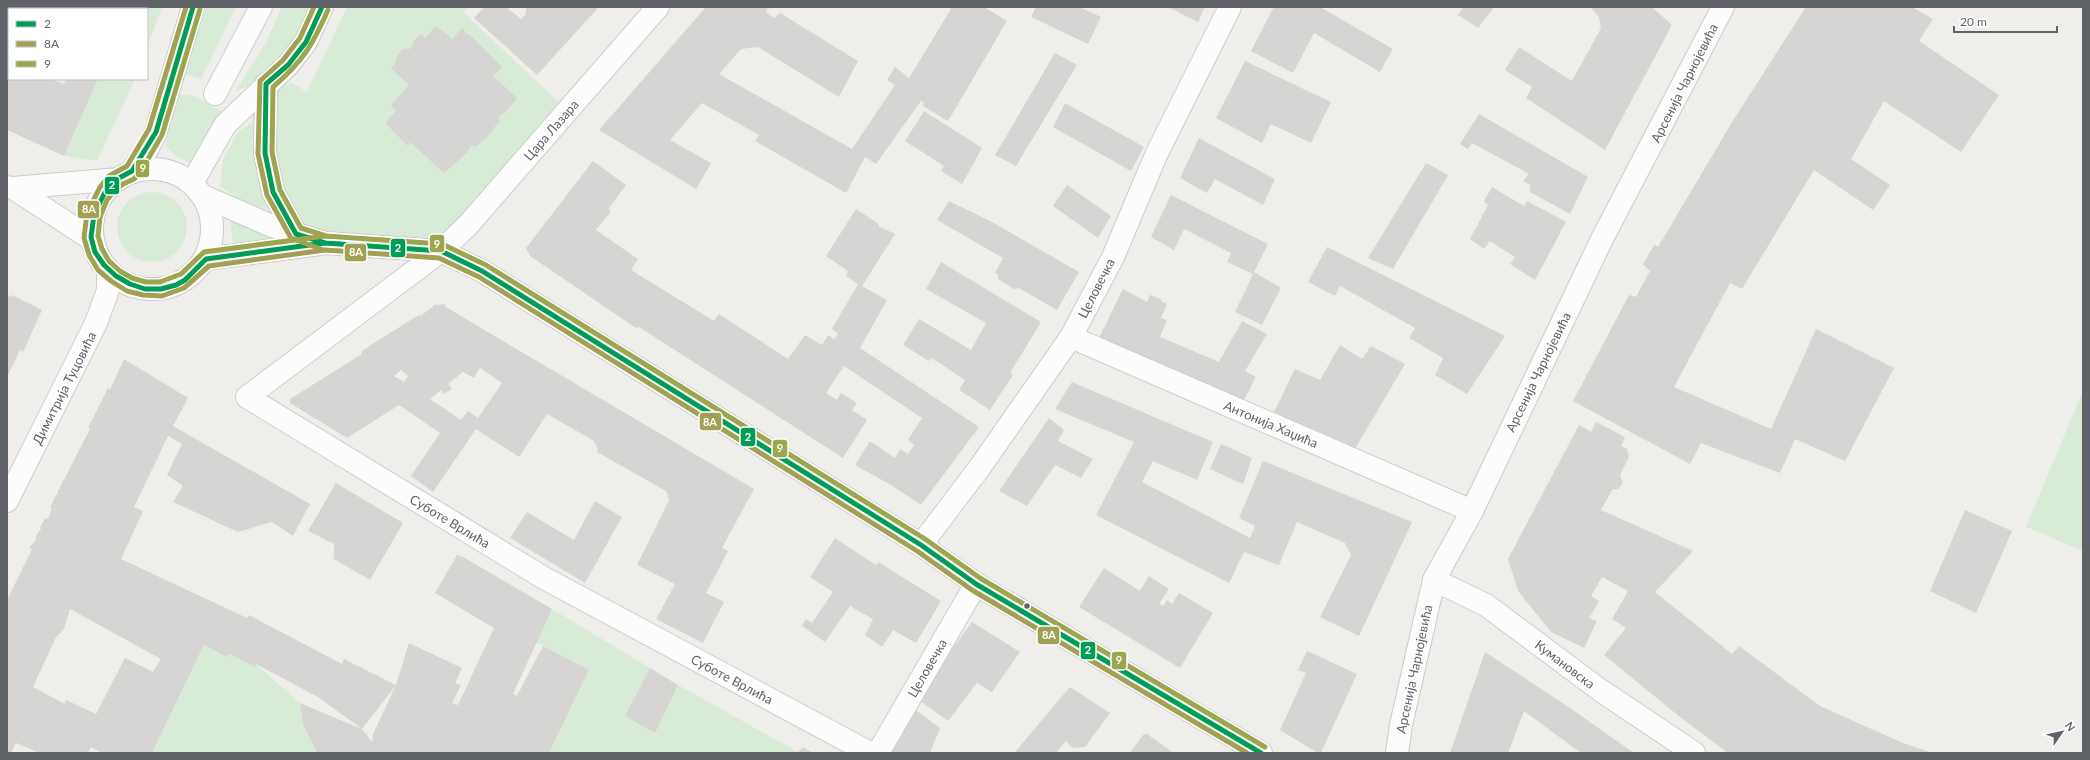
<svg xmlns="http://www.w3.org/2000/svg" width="2090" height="760" font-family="Lato,sans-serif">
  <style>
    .green { fill: #d8ebd6 }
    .building { fill: #d6d5d3; fill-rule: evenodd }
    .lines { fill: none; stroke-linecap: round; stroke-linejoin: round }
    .street-casing { stroke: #cbcccc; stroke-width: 24 }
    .secondary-casing { stroke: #cacacb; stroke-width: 24 }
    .street { stroke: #fdfcfc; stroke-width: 22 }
    .secondary { stroke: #fdfcfc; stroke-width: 22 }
    .bus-1-casing { stroke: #fff; stroke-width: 8 }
    .bus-2-casing { stroke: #fff; stroke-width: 8 }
    .bus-3-casing { stroke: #fff; stroke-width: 8 }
    .bus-1 { stroke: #009d57; stroke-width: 5 }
    .bus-2 { stroke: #a2a052; stroke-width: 5 }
    .bus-3 { stroke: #9ca64e; stroke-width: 5 }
    .bus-dot { fill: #5f6368; stroke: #fff; stroke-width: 1.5 }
    .labels { text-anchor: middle; stroke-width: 3; stroke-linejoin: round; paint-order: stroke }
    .street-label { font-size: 13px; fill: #5f6368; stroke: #fff }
    .line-badge { stroke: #fff; stroke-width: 1.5 }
    .badge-label { font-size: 11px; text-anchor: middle; font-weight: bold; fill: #fff }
  </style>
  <rect width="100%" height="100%" fill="#efeeea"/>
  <path class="green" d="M130,7H162L147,47V9H129Z
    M203,7H236L201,79L182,73Z
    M282,7H314L299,39L263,79L235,92L266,43Z
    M347,7H468L464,13L565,108L439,245L297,229L280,189L272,149L274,86L292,83L307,92Z
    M98,79H135L97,161L64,156Z
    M180,94L194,96L224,113L220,121L210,126L196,159L189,163L177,156L165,146Z
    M256,119L275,212L240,200L220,186L223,160L237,133Z
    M117 227a35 35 0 1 1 70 0a35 35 0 1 1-70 0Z
    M230,217L288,238L228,248L233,242Z
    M2083,391V551L2026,527Z
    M552,609L650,668L625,716L655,732L678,685L798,752L549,753L589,671L536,642Z
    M204,646L226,657L230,654L255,666L256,664L300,703L303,725L317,753H152Z"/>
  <path class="building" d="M70,7H130L129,9H75Z
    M484,7H506L521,19L526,14V7H595L597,9L537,75L474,18Z
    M706,7H772L770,9L768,7L766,12L774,18L780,13L858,61L839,97L758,47L741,49L719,74L852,149L895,85L887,80L895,67L909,78L951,9L948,7H984L1007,21L948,121L923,106L924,103L921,101L876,164L865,157L846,193L755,141L759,135L702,103L670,140L711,163L696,189L599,130Z
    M1036,7H1079L1101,17L1088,44L1031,17Z
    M1168,7H1205L1198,22Z
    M1274,7H1320L1393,49L1380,72L1314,33L1293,73L1251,51Z
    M1463,7H1494L1478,28L1458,15Z
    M1590,7H1652L1672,25L1605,150L1526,98L1532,87L1505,70L1519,47L1572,81L1601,28L1599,17Z
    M1806,7H1912L1933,19L1919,41L1999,95L1961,152L1884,101L1851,159L1890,185L1873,210L1814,170L1742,289L1730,283L1674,387L1771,429L1816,329L1894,368L1845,461L1795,439L1780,473L1701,443L1690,464L1573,401L1629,295L1636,297L1650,271L1643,264L1654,245L1658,247L1734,119Z
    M436,26L452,39L462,28L468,35L469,34L502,67L493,76L517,98L504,114L503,113L498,118L500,120L486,139H484L476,147L472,145L467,151L468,152L444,173L410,142L408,146L385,123L396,111L391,105L409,85L391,68L396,62L397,55L403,49H410L413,45L412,43L421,34L425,38Z
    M7,29H9V79H51L64,84L66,79H98L64,156L7,130Z
    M1055,53L1077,65L1016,166L995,155Z
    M1245,61L1331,102L1311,143L1271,124L1262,143L1216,118Z
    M1065,103L1144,147L1131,171L1053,127Z
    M924,111L982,148L962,184L941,171L944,166L905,141Z
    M1479,114L1588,177L1570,214L1530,192V185L1523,181L1529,174L1472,143L1468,149L1460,144Z
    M1199,138L1275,179L1263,205L1215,179L1207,193L1180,178Z
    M593,161L626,185L609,208L610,213L596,230L638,259L631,270L714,321L719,314L788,359L805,335L822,345L828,335L834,339L838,334L832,329L858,284L846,276L848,271L826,256L856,209L879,224L878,226L895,234L862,286L887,300L860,348L979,427L921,505L891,485L855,465L870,441L895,458L900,449L908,454L914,445L908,440L922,418L844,366L826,393L837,400L841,393L857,403L852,410L867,420L843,458L639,327L636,328L530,256L526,248Z
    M1426,163L1448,175L1393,269L1368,258Z
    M1067,185L1111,216L1098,238L1053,206Z
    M1492,187L1524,206L1527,201L1566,222L1535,280L1510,264L1515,257L1490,241L1484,249L1470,239L1488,205L1484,201Z
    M1171,195L1268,244L1254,272L1281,288L1262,325L1235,312L1253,274L1227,262L1231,253L1184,229L1174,250L1151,237Z
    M949,201L990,221L1079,272L1057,310L1019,288L1014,289L998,279V275L995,273L1003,258L937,220Z
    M1327,247L1505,336L1467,394L1435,375L1443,358L1409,338L1415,328L1340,286L1335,296L1308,282Z
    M941,262L1041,322L1010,373L1013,375L990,410L959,390L965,380L932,358L929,361L903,345L919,319L971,350L986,323L926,289Z
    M1123,289L1147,302L1150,295L1161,299V301L1167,304L1161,318L1167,320L1160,337L1219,362L1242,321L1267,334L1245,371L1256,377L1243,402L1207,384L1199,385L1097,342Z
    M7,295L10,297L12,295L42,310L23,352L20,350L7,377Z
    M445,304L446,307L498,338L754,489L722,548L728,551L706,593L724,602L703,643L656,619L675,584L637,565L669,500L666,491L597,452L598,450L594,441L547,414L519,457L476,429L433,492L411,476L440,433L399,405L347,438L290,403V399L362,354L361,352L377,341L419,315L420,316L433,307V305ZM480,368L502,383L478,418L468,411L461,420L430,399L441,390L444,394L452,389L448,384L463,372L474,378ZM401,370L408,376L404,382L394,376Z
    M1340,345L1362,359L1371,346L1405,364L1352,454L1272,416L1295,369L1320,380Z
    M124,359L188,398L173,426L310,504L293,536L272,522L238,532L173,502L183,486L167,475L182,444L168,436L134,507L143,511L121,559L247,618L249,615L342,664L344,659L396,685L409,643L462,668L455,683L461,685L452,703L458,705L494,628L435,593L457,555L465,558L552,609L513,694L517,696L543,646L589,670L549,753H317L303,725L300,703L362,729L318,697L256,664L255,667L230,654L226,657L204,645L152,753H102L91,747L88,753H39L16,743L11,753H7V600L32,549L29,548L37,539L35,538L40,530H41L40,527L45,518L48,519L52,508H50L56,495L59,494L57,493L90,429L88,428L108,388L110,390ZM70,609L161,659L153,672L125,658L96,714L66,700L65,704L33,687L56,637L64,629ZM396,685L373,734L372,742L362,729Z
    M1072,382L1213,442L1197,480L1153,461L1142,482L1250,538L1255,526L1239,518L1263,461L1412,522L1359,636L1320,617L1351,555L1345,543L1297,522L1279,565L1244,552L1229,583L1096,515L1134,442L1055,409Z
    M1049,418L1064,430L1058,441L1093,459L1081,478L1055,465L1027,506L999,491Z
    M1596,422L1625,437L1621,446L1627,449L1629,457L1620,475L1623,483L1618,489H1613L1601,510L1693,551L1655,592L1732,654L1739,646L1820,706L1903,743L1932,753H1728L1680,717L1604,655L1626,628L1612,619L1628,591L1602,577L1591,596L1599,601L1589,618L1597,621L1584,648L1551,632L1518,591L1508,559L1579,425L1591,432Z
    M1221,444L1252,458L1243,484L1210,469Z
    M336,483L403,523L370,580L334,559V544L308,531Z
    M595,501L622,517L585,583L510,538L527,512L574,540Z
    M1965,510L2012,531L1976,613L1930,591Z
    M835,538L876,565L878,562L941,601L916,643L893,630L882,647L865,635L873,619L850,606L825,642L802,626L806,619L812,623L833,592L810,577Z
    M1104,568L1140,591L1149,576L1169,589L1159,604L1163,606L1167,600L1172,604L1179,593L1213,613L1180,668L1079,607Z
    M972,622L1020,652L992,692L977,683L948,721L916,698Z
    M1307,651L1357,674L1321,753H1318L1280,730L1306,673L1298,670Z
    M1485,652L1570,708L1634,753H1581L1524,711L1508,753H1450Z
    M650,668L678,685L655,733L625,716Z
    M1070,687L1110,713L1085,747L1073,748L1066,741L1056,753H1014Z
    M910,706L940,728L930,753L892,752Z
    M1147,734L1171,751L1174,753H1130L1143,735Z
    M803,747L813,753H797Z"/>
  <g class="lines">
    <g class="street-casing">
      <path id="street" d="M658,7L468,225L441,251L247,397L544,578L870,753
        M215,94L261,7
        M1071,337L1472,511
        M7,501L96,323L108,290V270
        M921,545L980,467L1071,337L1113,257L1157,153L1230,7
        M1434,580L1486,605L1600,690L1694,753
        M878,753L976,584"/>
    </g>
    <g class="secondary-casing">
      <path id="secondary" d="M266,84L265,153L273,192L296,234
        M92 229a60 60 0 1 1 120 0a60 60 0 1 1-120 0Z
        M131,172L147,150L156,132L193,7
        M192,183L225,125L288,65L306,42L322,7
        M7,187L13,188L93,240
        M13,188L119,179
        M203,196L272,226L325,243L441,251L482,271L921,545L976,584L1261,753
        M206,259L320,244
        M1397,753L1401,725L1434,580L1472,511L1602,239L1723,7"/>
    </g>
    <use href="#street" class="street"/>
    <use href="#secondary" class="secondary"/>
    <g class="bus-1-casing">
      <path id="bus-1" d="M193,7L156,132L132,171L119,178L105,192L94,215L91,237L95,252L104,265L116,276L130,284L145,289H161L176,285L185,280L206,259L325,243L441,251L482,271L921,545L976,584L1261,753
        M322,7L306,42L288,65L266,84L265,153L273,192L296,234L325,243L341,244"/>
    </g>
    <g class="bus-2-casing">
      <path id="bus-2" d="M186,7L149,129L127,166L109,176L100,187L87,213L84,238L89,255L98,270L111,281L127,291L143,295L162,296L184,288L209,266L325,250L439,258L479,277L917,551L972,590L1247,753
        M314,7L300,38L283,60L260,81L258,154L267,195L291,238L323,250L341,251"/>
    </g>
    <g class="bus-3-casing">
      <path id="bus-3" d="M200,9L162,135L141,171L134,179L123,184L114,191L107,200L100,217L98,236L102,249L109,261L120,271L132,278L146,282H160L181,274L204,252L325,236L442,244L486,265L925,539L980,578L1265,747
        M328,10C312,46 303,61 273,87L272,152L280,190L301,228L326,236L341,237"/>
    </g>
    <use href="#bus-1" class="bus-1"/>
    <use href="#bus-2" class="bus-2"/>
    <use href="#bus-3" class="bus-3"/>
  </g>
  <circle class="bus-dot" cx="1027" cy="606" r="3.5"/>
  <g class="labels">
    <g class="street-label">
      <text transform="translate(1684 83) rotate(-63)" y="5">Арсенија Чарнојевића</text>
      <text transform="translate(551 130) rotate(-49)" y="5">Цара Лазара</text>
      <text transform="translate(1096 288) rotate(-63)" y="5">Целовечка</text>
      <text transform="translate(1538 372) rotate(-64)" y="5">Арсенија Чарнојевића</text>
      <text transform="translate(64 388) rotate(-63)" y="5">Димитрија Туцовића</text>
      <text transform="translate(1271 424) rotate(23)" y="5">Антонија Хаџића</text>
      <text transform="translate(450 521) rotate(31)" y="5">Суботе Врлића</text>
      <text transform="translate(1565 664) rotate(37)" y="5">Кумановска</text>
      <text transform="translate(927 668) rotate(-60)" y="5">Целовечка</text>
      <text transform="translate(1414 669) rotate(-78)" y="5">Арсенија Чарнојевића</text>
      <text transform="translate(732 679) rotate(28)" y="5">Суботе Врлића</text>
    </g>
  </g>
  <g class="line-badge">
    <rect x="135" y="159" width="15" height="19" rx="4" fill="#9ca64e"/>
    <rect x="104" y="176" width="16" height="19" rx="4" fill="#009d57"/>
    <rect x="77" y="200" width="23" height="19" rx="4" fill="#a2a052"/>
    <rect x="429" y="234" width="16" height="19" rx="4" fill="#9ca64e"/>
    <rect x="390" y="238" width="16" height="20" rx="4" fill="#009d57"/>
    <rect x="344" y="243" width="23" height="19" rx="4" fill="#a2a052"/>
    <rect x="699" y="412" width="23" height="19" rx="4" fill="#a2a052"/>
    <rect x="740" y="427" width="16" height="20" rx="4" fill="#009d57"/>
    <rect x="772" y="439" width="16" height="19" rx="4" fill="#9ca64e"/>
    <rect x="1037" y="626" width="23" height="19" rx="4" fill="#a2a052"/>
    <rect x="1080" y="641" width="16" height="19" rx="4" fill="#009d57"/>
    <rect x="1111" y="651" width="16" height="19" rx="4" fill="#9ca64e"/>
  </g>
  <g class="badge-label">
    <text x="143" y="172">9</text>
    <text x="112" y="189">2</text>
    <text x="89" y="213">8A</text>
    <text x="437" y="248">9</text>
    <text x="398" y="252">2</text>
    <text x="356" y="256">8A</text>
    <text x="710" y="426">8A</text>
    <text x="748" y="441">2</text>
    <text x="780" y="452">9</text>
    <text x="1049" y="639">8A</text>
    <text x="1088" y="654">2</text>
    <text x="1119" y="664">9</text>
  </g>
  <rect width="2090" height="760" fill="none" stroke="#5f6368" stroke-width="16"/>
  <rect x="8" y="8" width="140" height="72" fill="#ffffff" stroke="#bfc1c3"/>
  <rect x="16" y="21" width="20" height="6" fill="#009d57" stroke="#bfc1c3"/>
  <text x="44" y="28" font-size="12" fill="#5f6368">2</text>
  <rect x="16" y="41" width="20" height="6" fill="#a2a052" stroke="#bfc1c3"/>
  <text x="44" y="48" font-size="12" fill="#5f6368">8A</text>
  <rect x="16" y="61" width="20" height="6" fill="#9ca64e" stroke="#bfc1c3"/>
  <text x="44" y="68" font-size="12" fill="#5f6368">9</text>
  <g transform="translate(2062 732) rotate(56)" stroke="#ffffff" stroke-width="3" paint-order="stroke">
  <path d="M0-3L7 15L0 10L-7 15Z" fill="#5f6368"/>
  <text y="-6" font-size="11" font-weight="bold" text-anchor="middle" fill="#5f6368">N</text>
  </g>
  <path d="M1954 26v6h103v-6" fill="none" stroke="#5f6368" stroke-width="2"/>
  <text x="1960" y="26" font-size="12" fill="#5f6368" stroke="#ffffff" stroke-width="3" paint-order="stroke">20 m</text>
</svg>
